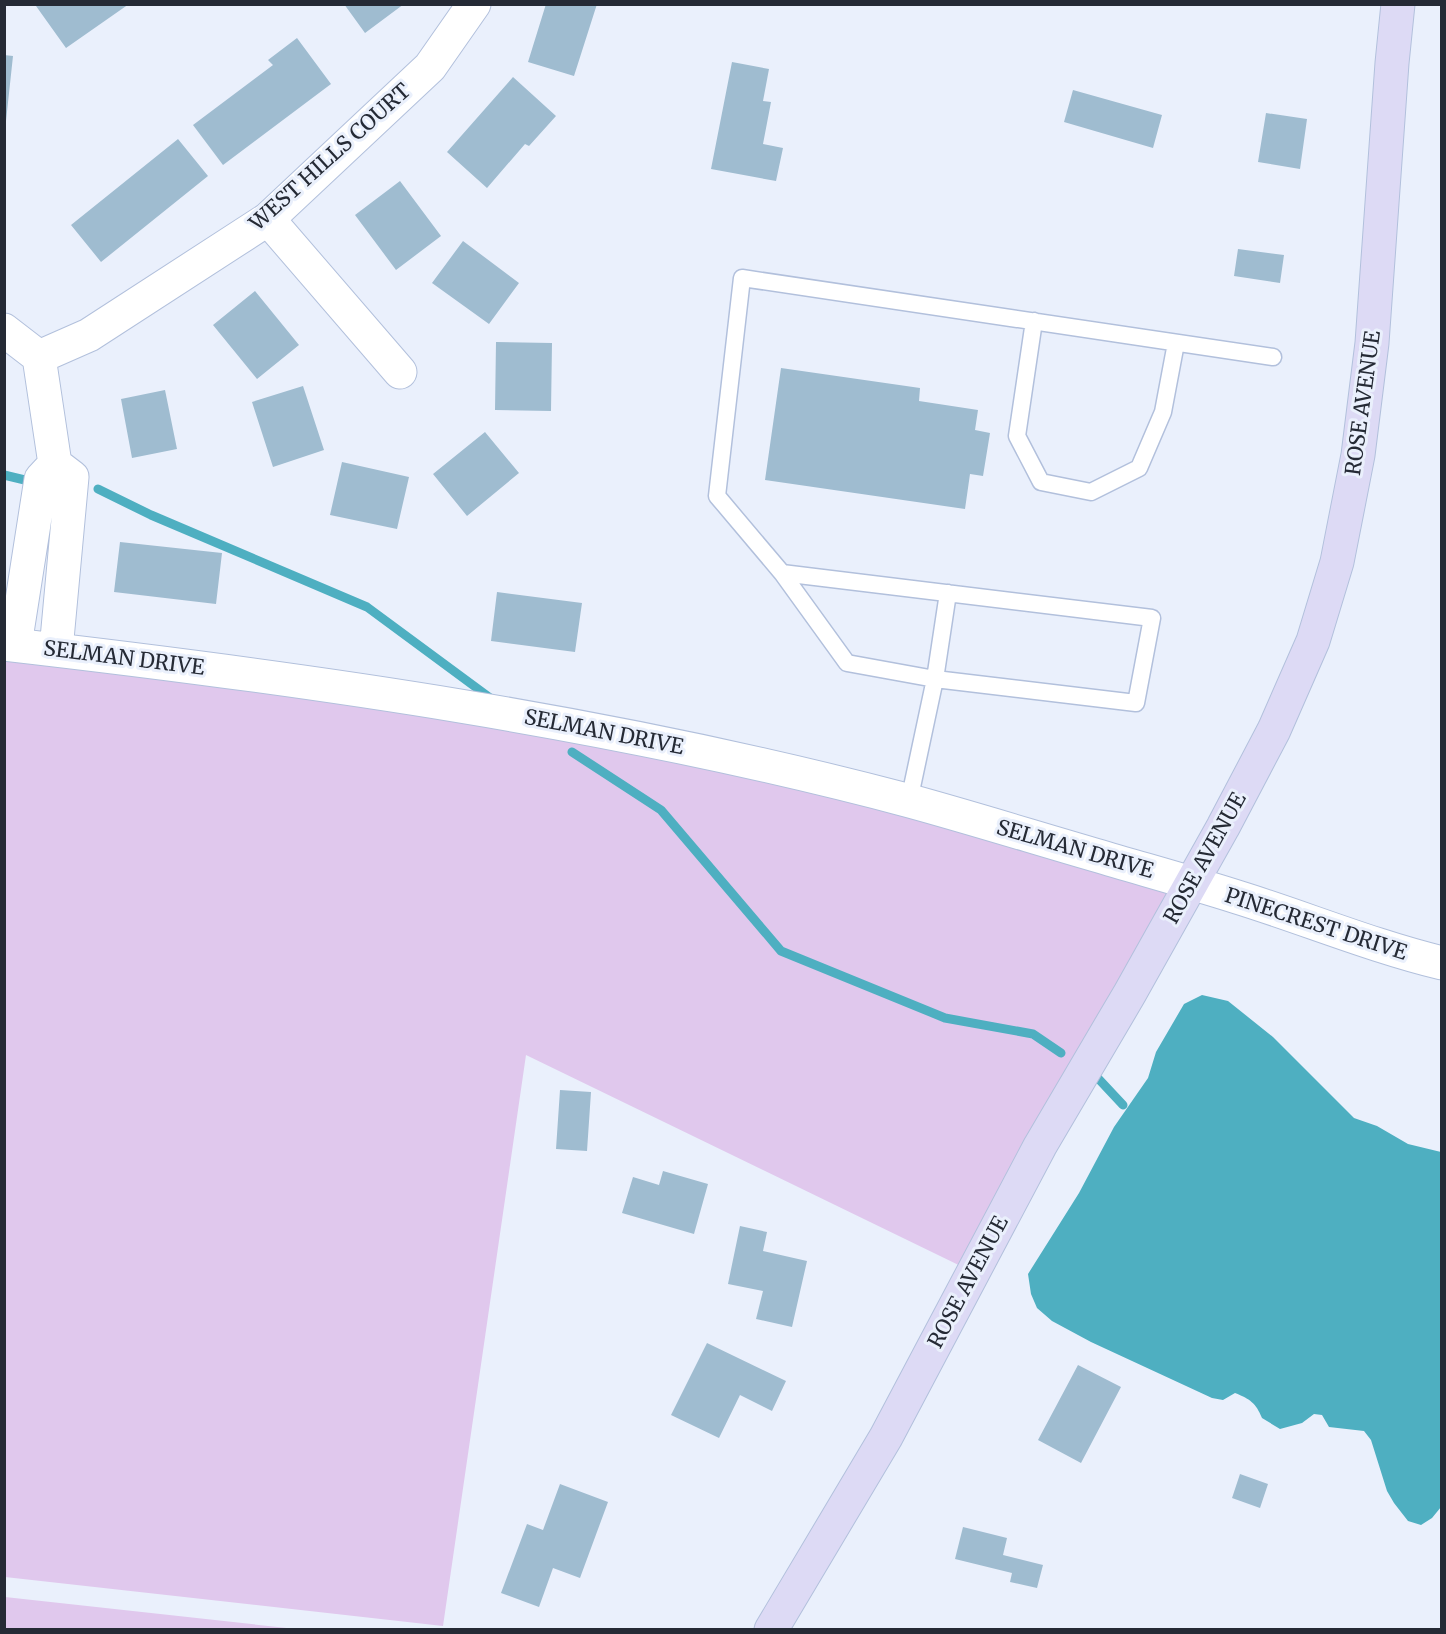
<svg xmlns="http://www.w3.org/2000/svg" width="1446" height="1634" font-family="Merriweather,serif">
  <style>
    .green { fill: #e0c8ed }
    .water { fill: #4eafc1 }
    .lines { fill: none; stroke-linecap: round; stroke-linejoin: round }
    .stream { stroke: #4eafc1; stroke-width: 9 }
    .building { fill: #9fbcd0 }
    .lane-casing { stroke: #b2c0dc; stroke-width: 19 }
    .street-casing { stroke: #b2c0dc; stroke-width: 35 }
    .secondary-casing { stroke: #b2c0dc; stroke-width: 35 }
    .lane { stroke: #fff; stroke-width: 16 }
    .street { stroke: #fff; stroke-width: 33 }
    .secondary { stroke: #dddaf5; stroke-width: 33 }
    .labels { text-anchor: middle; stroke-width: 6; stroke-linejoin: round; paint-order: stroke }
    .street-label { font-size: 21px; fill: #252a35; stroke: #eaf0fc }
  </style>
  <rect width="100%" height="100%" fill="#eaf0fc"/>
  <path class="green" d="M5,644L532,718L1191,883L973,1272L526,1055L443,1626L5,1577Z
    M4,1597H5L296,1629H5Z"/>
  <path class="water" d="M1202,995L1228,1001L1273,1037L1354,1118L1377,1126L1408,1144L1441,1152V1507L1432,1518L1421,1525L1408,1521L1394,1503L1387,1491L1371,1440L1364,1431L1329,1427L1322,1415L1314,1414L1302,1423L1280,1429L1262,1418C1256,1403 1250,1399 1235,1393L1223,1400L1212,1398L1091,1342L1052,1321L1037,1308L1031,1294L1028,1274L1079,1193L1114,1127L1148,1078L1156,1052L1184,1004Z"/>
  <g class="lines">
    <path class="stream" d="M4,475L29,481
      M98,489L151,515L367,607L493,700
      M572,752L661,810L781,951L945,1018L1033,1034L1061,1053
      M1094,1074L1123,1105"/>
  </g>
  <path class="building" d="M37,4H129L66,48L36,6Z
    M344,4H404L365,33Z
    M546,4H597L574,76L528,62Z
    M297,38L331,84L223,165L193,125L273,65L268,60Z
    M4,55L13,56L6,121H4Z
    M732,62L769,69L763,101L771,102L763,144L783,148L776,181L711,169Z
    M513,77L556,116L529,146L525,144L487,188L447,152Z
    M1073,90L1162,115L1153,148L1064,122Z
    M1266,113L1307,119L1300,169L1258,162Z
    M178,139L208,176L101,262L71,225Z
    M400,181L441,236L396,270L355,215Z
    M463,241L519,283L489,324L432,283Z
    M1238,249L1284,255L1280,283L1234,276Z
    M255,291L299,345L257,379L213,325Z
    M496,342L552,343L551,411L495,410Z
    M781,368L920,388L919,401L978,410L975,430L990,433L983,476L970,474L965,509L765,480Z
    M303,386L324,450L273,467L252,402Z
    M165,390L177,449L132,458L121,399Z
    M485,432L519,473L467,516L433,474Z
    M342,462L409,477L397,529L330,515Z
    M120,542L222,553L216,604L114,592Z
    M497,592L582,603L575,652L491,641Z
    M560,1090L591,1092L587,1151L556,1149Z
    M663,1171L708,1184L694,1234L622,1213L633,1177L659,1185Z
    M740,1226L767,1232L763,1251L807,1261L792,1327L756,1319L763,1291L728,1284Z
    M707,1343L786,1381L772,1411L740,1395L719,1438L671,1415Z
    M1078,1365L1121,1387L1081,1463L1038,1440Z
    M1240,1474L1268,1484L1260,1508L1232,1498Z
    M560,1484L608,1502L580,1578L553,1568L539,1607L501,1593L527,1524L543,1530Z
    M963,1527L1007,1538L1003,1555L1043,1565L1037,1588L1010,1582L1012,1573L955,1559Z"/>
  <g class="lines">
    <g class="lane-casing">
      <path id="lane" d="M1034,321L1017,436L1041,482L1091,492L1139,468L1163,412L1176,343
        M782,573L847,663L935,679L948,593
        M909,801L935,679L1136,703L1152,618L782,573L717,496L742,278L1273,357"/>
    </g>
    <g class="street-casing">
      <path id="street" d="M268,219L400,372
        M4,330L39,357
        M39,357L89,335L268,219L430,67L474,4
        M39,357L55,464L72,477L56,650
        M4,644C309,679 613,722 910,801C972,818 1033,837 1095,855C1142,869 1190,882 1237,897C1305,918 1372,946 1442,963
        M15,645L41,479L55,464"/>
    </g>
    <g class="secondary-casing">
      <path id="secondary" d="M771,1630L886,1437L1040,1146L1130,993L1223,827L1274,730L1313,641L1337,562L1358,455L1372,343L1392,63L1398,4"/>
    </g>
    <use href="#lane" class="lane"/>
    <use href="#street" class="street"/>
    <use href="#secondary" class="secondary"/>
  </g>
  <g class="labels">
    <g class="street-label">
      <text transform="translate(330 157) rotate(-42)" y="7">WEST HILLS COURT</text>
      <text transform="translate(1363 403) rotate(-82)" y="7">ROSE AVENUE</text>
      <text transform="translate(124 658) rotate(7)" y="7">SELMAN DRIVE</text>
      <text transform="translate(604 732) rotate(11)" y="7">SELMAN DRIVE</text>
      <text transform="translate(1075 849) rotate(16)" y="7">SELMAN DRIVE</text>
      <text transform="translate(1205 858) rotate(-61)" y="7">ROSE AVENUE</text>
      <text transform="translate(1316 924) rotate(18)" y="7">PINECREST DRIVE</text>
      <text transform="translate(968 1282) rotate(-62)" y="7">ROSE AVENUE</text>
    </g>
  </g>
  <rect width="1446" height="1634" fill="none" stroke="#252a35" stroke-width="12"/>
</svg>
